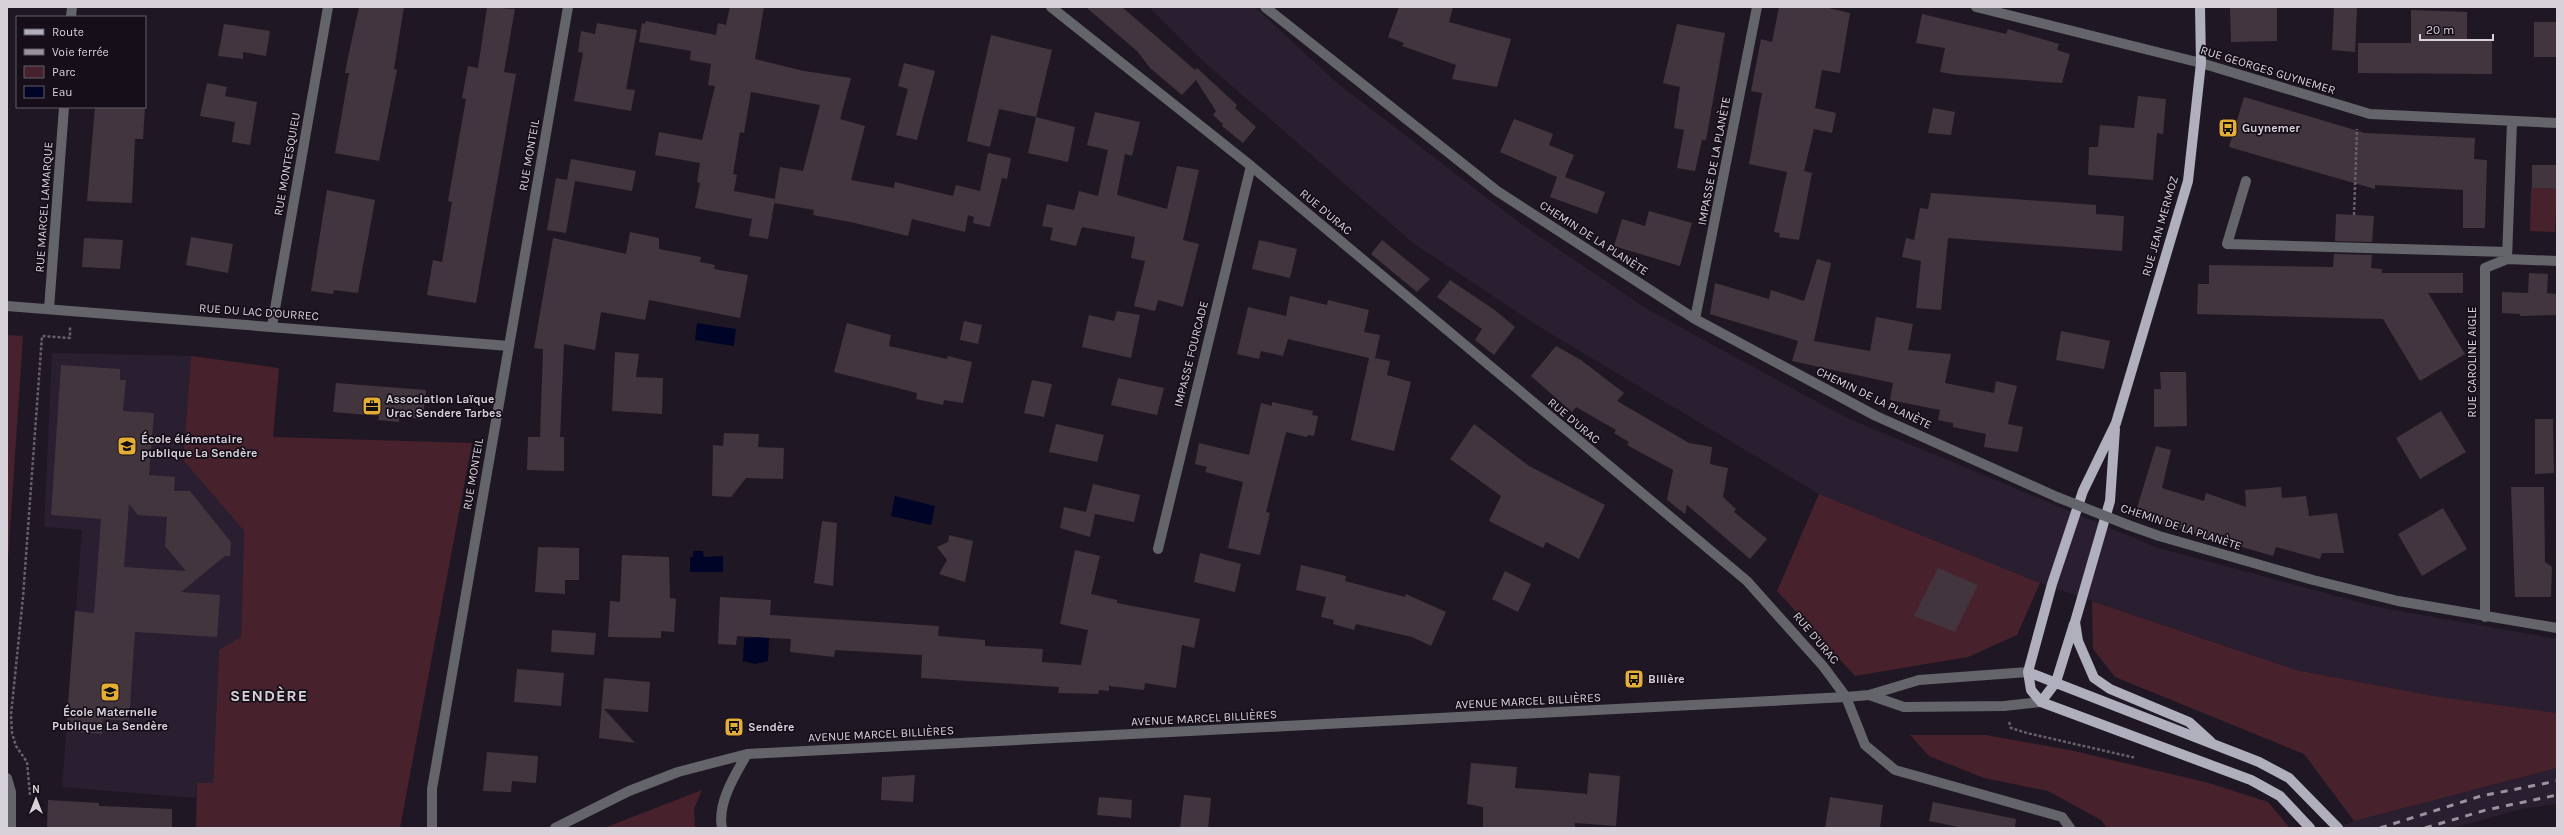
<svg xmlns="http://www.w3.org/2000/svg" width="2564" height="835" font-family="Karla,sans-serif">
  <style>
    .built { fill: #291f30 }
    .green { fill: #47212b }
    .water { fill: #000427 }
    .building { fill: #42353e; fill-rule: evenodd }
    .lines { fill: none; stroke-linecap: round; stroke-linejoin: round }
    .path { stroke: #66606b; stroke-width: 2.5; stroke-dasharray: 3 2; stroke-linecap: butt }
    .minor { stroke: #64646b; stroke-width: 10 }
    .major { stroke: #afafbd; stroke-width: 10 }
    .rail { stroke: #99939d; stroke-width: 3; stroke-dasharray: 7 7; stroke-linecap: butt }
    .minor-bridge { stroke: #64646b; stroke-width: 10 }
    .labels { text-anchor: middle; stroke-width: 3.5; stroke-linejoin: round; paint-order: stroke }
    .street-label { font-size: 12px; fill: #d7d2da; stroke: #160f1a }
    .poi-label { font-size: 12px; font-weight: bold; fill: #d7d2da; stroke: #160f1a; text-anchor: start }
    .district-label { font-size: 16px; font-weight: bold; letter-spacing: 1px; fill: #d7d2da; stroke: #160f1a }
  </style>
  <rect width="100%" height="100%" fill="#1f1824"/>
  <path class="built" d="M1149,7H1255L1337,83L1521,224L1647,309L1847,418L2158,548L2377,607L2557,639V713L2434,696L2296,670L2040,583L1819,494L1538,326L1413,243L1202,60Z
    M52,353L191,356L183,460L244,531L241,638L219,650L213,783H197L196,798L62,787L82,530L44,527Z
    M2557,768V804L2521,809L2453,828H2336L2354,821Z"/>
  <path class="green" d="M2531,188L2557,189L2555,232L2530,231Z
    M7,335L23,336L7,574Z
    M191,356L279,368L273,437L472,443L400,828H196L197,783H213L219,650L241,637L244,531L183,460Z
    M1819,494L2040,583L2017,635L1968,657L1855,676L1777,591Z
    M2092,601L2296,670L2434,696L2557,713V768L2354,821L2304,754L2115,677L2093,649Z
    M1910,735H1986L2074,751L2209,783L2268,802L2290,828H2107L2101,820L2048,791L1984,778L1929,756Z
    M702,790L694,809L695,828H604Z"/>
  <path class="water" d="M697,323L736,329L734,346L695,340Z
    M895,496L935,506L931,525L891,516Z
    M693,551H703L704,557L723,556V572H690V557H693Z
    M762,637L769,638L768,661L755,664L743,661L744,638Z"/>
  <path class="building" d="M359,7H404L394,69L397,70L379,161L335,153L349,73H345L347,62Z
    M487,7L515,9L504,72L516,74L476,303L427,295L433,260L442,262L452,202L448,201L466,99L462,98L468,66L478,68Z
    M730,7H764L755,59L804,71L851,78L840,119L865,126L851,180L894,188L895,182L953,196L956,185L980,191L988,153L1011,158L1007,179L1002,178L990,227L973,223L974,217L968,215L965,232L912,219L908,236L855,223L813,215L814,210L774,203L780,167L803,171L820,105L751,92L744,133L740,132L733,174L737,175L734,191L775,199L768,239L749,236L752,219L695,208L700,183L697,182L700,163L655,155L659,132L702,140L715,86L708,85L711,64L690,60L691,51L639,42L642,23L645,24L646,21L716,35L718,23L726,25Z
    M1086,7H1122L1195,70L1197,68L1237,105L1235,108L1256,127L1243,143L1222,126L1223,124L1213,115L1216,111L1196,80L1182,95L1150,68L1138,52Z
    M1399,7H1453L1449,22L1511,39L1497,87L1452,79L1456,65L1402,46L1404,43L1388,37Z
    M1779,7H1824L1850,13L1840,73L1822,70L1815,108L1836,113L1832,133L1814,129L1804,171L1812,173L1799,240L1779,237L1780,233L1774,232L1787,172L1749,164L1762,93L1751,91L1761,39L1772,42Z
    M2230,7H2277V41L2231,42Z
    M2334,7H2357L2355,52L2332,50Z
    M2411,10L2467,12V41H2492V74L2358,73V43H2411Z
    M1922,14L2006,34L2008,29L2059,44L2057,50L2070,54L2062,83L1958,75L1940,72L1945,48L1916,43Z
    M2534,22H2557V57H2534Z
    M597,23L637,30L626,89L635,90L631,111L574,101L583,53L578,52L581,31L595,34Z
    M224,24L270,31L266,56L243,52V59L218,56Z
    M1677,24L1725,33L1706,140H1702L1695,171L1677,168L1684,130L1674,128L1680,87L1663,83Z
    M991,35L1052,50L1036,117L999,109L990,147L967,141Z
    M904,63L935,71L917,140L896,135L908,89L898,86Z
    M207,83L227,87L225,96L257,102L250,145L232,142L235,122L200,116Z
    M2138,96L2166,99L2163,134L2157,133L2153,180L2088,175L2089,147H2098L2100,125L2134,128Z
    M2244,97L2365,133L2475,138L2474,159L2487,160L2485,228H2463V190L2375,185V189L2229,147Z
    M95,107H145L143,139H135L132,203L87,201Z
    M1933,108L1955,112L1951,135L1928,133Z
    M1095,112L1140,122L1132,156L1125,154L1117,195L1167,209L1177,166L1199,170L1183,240L1199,244L1183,307L1158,300L1155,311L1134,306L1145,261L1131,258L1135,237L1082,227L1076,246L1050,240L1053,228L1042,226L1047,204L1074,210L1079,191L1098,196L1108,150L1087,145Z
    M1036,117L1075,127L1068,162L1028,153Z
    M1514,119L1553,134L1549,145L1574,155L1565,177L1605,192L1597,214L1550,197L1557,177L1500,152Z
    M571,159L636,171L632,191L575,181L566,233L547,230L556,178L567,180Z
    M2532,165H2557V189L2532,188Z
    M327,190L375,200L358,293L334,290L333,294L311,291Z
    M1931,193L2096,205V214L2124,216L2122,251L1948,238L1941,310L1916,308L1921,261L1902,257L1906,238L1914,240L1920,208L1928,209Z
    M1649,211L1692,223L1680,266L1614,246L1622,219L1645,226Z
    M2336,214L2374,216L2372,242L2335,241Z
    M630,232L659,238V249L701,257L700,262L715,265L714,269L748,275L740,318L649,300L645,320L601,312L595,350L564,344L560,437H564V471L527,470L528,437H540L543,349L534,348L553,238L626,254Z
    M191,237L233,244L228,273L186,265Z
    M84,238L123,240L120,269L82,267Z
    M1259,240L1297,249L1290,278L1252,269Z
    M1382,240L1430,279L1417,292L1371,254Z
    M2334,254L2372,255L2371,268L2382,269V273H2463V293H2428L2465,354L2420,381L2383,319L2197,314L2198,284H2209V265L2333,267Z
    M1817,259L1831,263L1814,341L1870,351L1876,317L1913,324L1908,350L1951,354L1945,383L1994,393L1996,381L2017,386L2008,424L2023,427L2018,452L1984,447L1986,434L1953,427V423L1938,420L1940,410L1890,400L1893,383L1792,361L1798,341L1710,314L1715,283L1769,299L1771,290L1804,301Z
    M2529,273L2548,274L2547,293L2557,294V315L2520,316V314L2502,313V292L2528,293Z
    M1450,280L1496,311L1515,327L1494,355L1475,340L1482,329L1437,297Z
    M1290,296L1327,305L1328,300L1369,310L1364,332L1380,335L1375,358L1390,361L1387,375L1411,382L1394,451L1351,440L1369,358L1288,339L1283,356L1261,351L1259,359L1237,354L1248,307L1286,316Z
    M1117,311L1140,315L1131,358L1082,347L1089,315L1114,321Z
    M964,321L982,325L978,344L960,340Z
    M847,323L891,335L889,346L947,359L948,356L972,362L963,403L944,400L943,405L916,399L917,393L834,372Z
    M2061,331L2110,341L2104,369L2056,360Z
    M1556,346L1581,360L1624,393L1617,401L1689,443L1712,447L1710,464L1728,468L1723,497L1736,509L1734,512L1767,539L1750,559L1687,505L1685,514L1667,500L1673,470L1627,445L1629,442L1614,433L1616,430L1576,407L1572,412L1531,376Z
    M615,352L639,354L636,377L663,378L662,414L612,411Z
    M61,365L120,369V380H126L123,411L154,413L149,475L175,477L174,491H190L231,542L230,556H225L181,592L220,595L217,637L135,632L129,721L103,719L102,734L66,731L75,611L94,613L101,519L51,515ZM129,504L138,515L167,517L165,546L186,571L124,567Z
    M2160,372H2186L2187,426L2154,427V389H2161Z
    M1118,378L1164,388L1157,415L1111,405Z
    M1032,380L1052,384L1044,417L1024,413Z
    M336,383L426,390L423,419L399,417V422L378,420L379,416L333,412Z
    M1272,402L1313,411L1312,415L1318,416L1314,436L1308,435L1307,437L1286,432L1266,512L1270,513L1260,555L1228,548L1243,482L1205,472L1207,467L1195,464L1199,443L1249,455L1261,403L1272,406Z
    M2441,411L2466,452L2420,479L2396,438Z
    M2535,419H2553L2554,473L2535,474Z
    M1056,424L1104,435L1097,462L1049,452Z
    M1474,424L1529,466L1605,505L1579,559L1546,542L1543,548L1489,521L1501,496L1450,459Z
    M724,433L759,434L758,447L784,448L783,479L746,478L731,497L712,496L713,445L723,446Z
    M2156,446L2171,450L2162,488L2204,501L2206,493L2246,507L2245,490L2281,487L2282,498L2306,496L2309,516L2337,513L2344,553H2322L2320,559L2276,547L2273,556L2147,519L2148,516L2136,511Z
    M1093,484L1140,495L1134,522L1086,512Z
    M2511,487H2544L2545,562L2552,567L2551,597H2515Z
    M1064,507L1095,514L1090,537L1060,528Z
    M2443,508L2467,549L2422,576L2398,534Z
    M822,521L837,523L833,586L814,583Z
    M949,535L973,541L965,582L939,574L947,560L937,547L948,542Z
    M538,547L579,548V580H565V594L535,592Z
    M1075,550L1100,556L1091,594L1117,600V603L1200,619L1194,648L1182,645L1176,688L1145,683L1144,690L1109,686V691L1099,690L1098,694L1058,693L1059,687L921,678L922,655L835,650L834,657L790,652L791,639L737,636L736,645L718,644L720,597L771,600L770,615L939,626L938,636L985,640V646L1043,649L1042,662L1081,665L1088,630L1060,624Z
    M1200,553L1241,564L1235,592L1194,582Z
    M622,555L669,557L670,598L676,599L674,632L661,631V638L608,637L610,601L620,602Z
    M1301,565L1346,576L1345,581L1405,597L1406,594L1446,612L1431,646L1412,637L1356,624L1354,630L1333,624L1334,620L1321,617L1326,597L1296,590Z
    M1938,568L1978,585L1955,632L1914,616Z
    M1505,571L1531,584L1518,612L1492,599Z
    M552,630L596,633L594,655L551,652Z
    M517,669L564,673L561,706L514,702Z
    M604,678L650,682L648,712L604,709L635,743L599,738Z
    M487,752L538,756L536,783L512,781L511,792L483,791Z
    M1471,763L1517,767L1515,788L1543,790L1587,794L1589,773L1620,776L1616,826L1575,823V828H1483V807L1467,804Z
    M915,775L913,802L881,800L882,777Z
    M1184,795L1211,798L1208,828H1180Z
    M1099,797L1132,800L1131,818L1097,815Z
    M1830,797L1883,805L1880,828H1825Z
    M48,800L99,803V806L172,809V828H47Z
    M1933,802L2016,819L2015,828H1963L1929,821Z"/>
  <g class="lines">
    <path class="path" d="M2354,215L2357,129
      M2009,722L2011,728L2027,733L2136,758
      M30,795L27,762L16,746L12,733L11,715L23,597L42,336L70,338V327"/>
    <path class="minor" d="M1051,7L1251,166L1747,581L1823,666L1846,697L1865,745L1895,770L2062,817L2070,828
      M1265,7L1497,191L1695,319L1876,416L2057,497
      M1976,7L2201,63L2370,114L2557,123
      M71,17L72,7
      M2246,181L2227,244L2507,252
      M2507,259L2557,261
      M7,306L509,346
      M49,309L64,107
      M1695,319L1757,7
      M272,326L328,7
      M2128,525L2159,536L2313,580L2398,601L2557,628
      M1158,549L1251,166
      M2485,617V268L2507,259L2512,122
      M1869,695L1904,707L2004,706L2041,702
      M7,778L11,792V828
      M432,828V789L568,7
      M555,828L629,791L678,772L747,754L1846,697L1869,695L1919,680L2028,672
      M722,828C717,803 735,775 747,754"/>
    <path class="major" d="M2200,7L2201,63L2188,181L2116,423L2083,491L2052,584L2028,672L2031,690L2041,702L2251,780L2280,796L2310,828
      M2115,429L2110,501L2075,622L2078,641L2094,678L2110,689L2189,722L2211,742
      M2028,672L2259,762L2289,778L2338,828
      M2041,702L2056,682L2074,624"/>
    <path class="rail" d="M2380,828L2481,796L2557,781
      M2425,828L2486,810L2557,795"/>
    <path class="minor-bridge" d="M2057,497L2128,525"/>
  </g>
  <defs>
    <g id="bus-square" transform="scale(1)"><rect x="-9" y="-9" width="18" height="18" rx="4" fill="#e4ad35" stroke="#160f1a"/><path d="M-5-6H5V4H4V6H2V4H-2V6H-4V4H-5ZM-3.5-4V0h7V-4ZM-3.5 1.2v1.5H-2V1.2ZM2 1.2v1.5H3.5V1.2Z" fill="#111"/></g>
    <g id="office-square" transform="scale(1)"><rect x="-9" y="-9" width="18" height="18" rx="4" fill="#e4ad35" stroke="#160f1a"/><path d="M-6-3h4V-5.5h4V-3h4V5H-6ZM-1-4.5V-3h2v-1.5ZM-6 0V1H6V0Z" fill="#111"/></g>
    <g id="school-square" transform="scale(1)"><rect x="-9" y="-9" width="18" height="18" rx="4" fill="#e4ad35" stroke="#160f1a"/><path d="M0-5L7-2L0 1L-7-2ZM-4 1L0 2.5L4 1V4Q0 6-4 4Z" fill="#111"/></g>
  </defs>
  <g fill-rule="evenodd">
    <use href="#bus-square" x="2228" y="128"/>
    <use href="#office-square" x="372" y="406"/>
    <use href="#school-square" x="127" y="446"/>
    <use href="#bus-square" x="1634" y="679"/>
    <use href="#school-square" x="110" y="692"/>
    <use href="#bus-square" x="734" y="727"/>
  </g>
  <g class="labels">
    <g class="street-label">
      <text transform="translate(2268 70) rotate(17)" y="4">RUE GEORGES GUYNEMER</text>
      <text transform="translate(529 155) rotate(-80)" y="4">RUE MONTEIL</text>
      <text transform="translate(1714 161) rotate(-79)" y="4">IMPASSE DE LA PLANÈTE</text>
      <text transform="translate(287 164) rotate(-80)" y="4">RUE MONTESQUIEU</text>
      <text transform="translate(44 207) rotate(-86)" y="4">RUE MARCEL LAMARQUE</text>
      <text transform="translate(1326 212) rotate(40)" y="4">RUE D'URAC</text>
      <text transform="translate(2160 226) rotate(-74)" y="4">RUE JEAN MERMOZ</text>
      <text transform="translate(1594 238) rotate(33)" y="4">CHEMIN DE LA PLANÈTE</text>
      <text transform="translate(259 312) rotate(4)" y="4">RUE DU LAC D'OURREC</text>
      <text transform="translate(1191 354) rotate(-76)" y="4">IMPASSE FOURCADE</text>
      <text transform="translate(2472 362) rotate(-90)" y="4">RUE CAROLINE AIGLE</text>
      <text transform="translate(1874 398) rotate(26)" y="4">CHEMIN DE LA PLANÈTE</text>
      <text transform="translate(1574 421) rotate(40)" y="4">RUE D'URAC</text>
      <text transform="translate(473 474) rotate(-80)" y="4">RUE MONTEIL</text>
      <text transform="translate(2181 527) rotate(18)" y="4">CHEMIN DE LA PLANÈTE</text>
      <text transform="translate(1816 638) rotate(50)" y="4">RUE D'URAC</text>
      <text transform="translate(1528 701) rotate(-3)" y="4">AVENUE MARCEL BILLIÈRES</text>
      <text transform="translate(1204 718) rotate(-3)" y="4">AVENUE MARCEL BILLIÈRES</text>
      <text transform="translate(881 734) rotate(-3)" y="4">AVENUE MARCEL BILLIÈRES</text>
    </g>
    <g class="poi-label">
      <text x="2242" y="132">Guynemer</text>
      <text x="386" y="403">Association Laïque<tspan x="386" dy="14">Urac Sendere Tarbes</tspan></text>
      <text x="141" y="443">École élémentaire<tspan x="141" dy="14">publique La Sendère</tspan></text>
      <text x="1648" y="683">Bilière</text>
      <text x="110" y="716" text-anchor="middle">École Maternelle<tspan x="110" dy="14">Publique La Sendère</tspan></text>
      <text x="748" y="731">Sendère</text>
    </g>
    <g class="district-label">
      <text x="269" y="701">SENDÈRE</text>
    </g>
  </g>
  <rect width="2564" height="835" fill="none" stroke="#d7d2da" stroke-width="16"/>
  <rect x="16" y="16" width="130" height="92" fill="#160f1a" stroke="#635d67"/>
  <rect x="24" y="29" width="20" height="6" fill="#afafbd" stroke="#635d67"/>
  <text x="52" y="36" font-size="12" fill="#d7d2da">Route</text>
  <rect x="24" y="49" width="20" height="6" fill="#99939d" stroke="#635d67"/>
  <text x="52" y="56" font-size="12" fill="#d7d2da">Voie ferrée</text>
  <rect x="24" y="66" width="20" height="12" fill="#47212b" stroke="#635d67"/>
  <text x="52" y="76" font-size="12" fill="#d7d2da">Parc</text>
  <rect x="24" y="86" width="20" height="12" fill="#000427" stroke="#635d67"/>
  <text x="52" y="96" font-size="12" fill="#d7d2da">Eau</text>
  <g transform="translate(36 799)" stroke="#160f1a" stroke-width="3" paint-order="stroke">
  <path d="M0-3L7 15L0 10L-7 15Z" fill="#d7d2da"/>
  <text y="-6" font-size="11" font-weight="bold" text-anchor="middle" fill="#d7d2da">N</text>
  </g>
  <path d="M2420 34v6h73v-6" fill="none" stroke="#d7d2da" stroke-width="2"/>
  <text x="2426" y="34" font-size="12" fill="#d7d2da" stroke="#160f1a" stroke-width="3" paint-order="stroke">20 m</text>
</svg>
